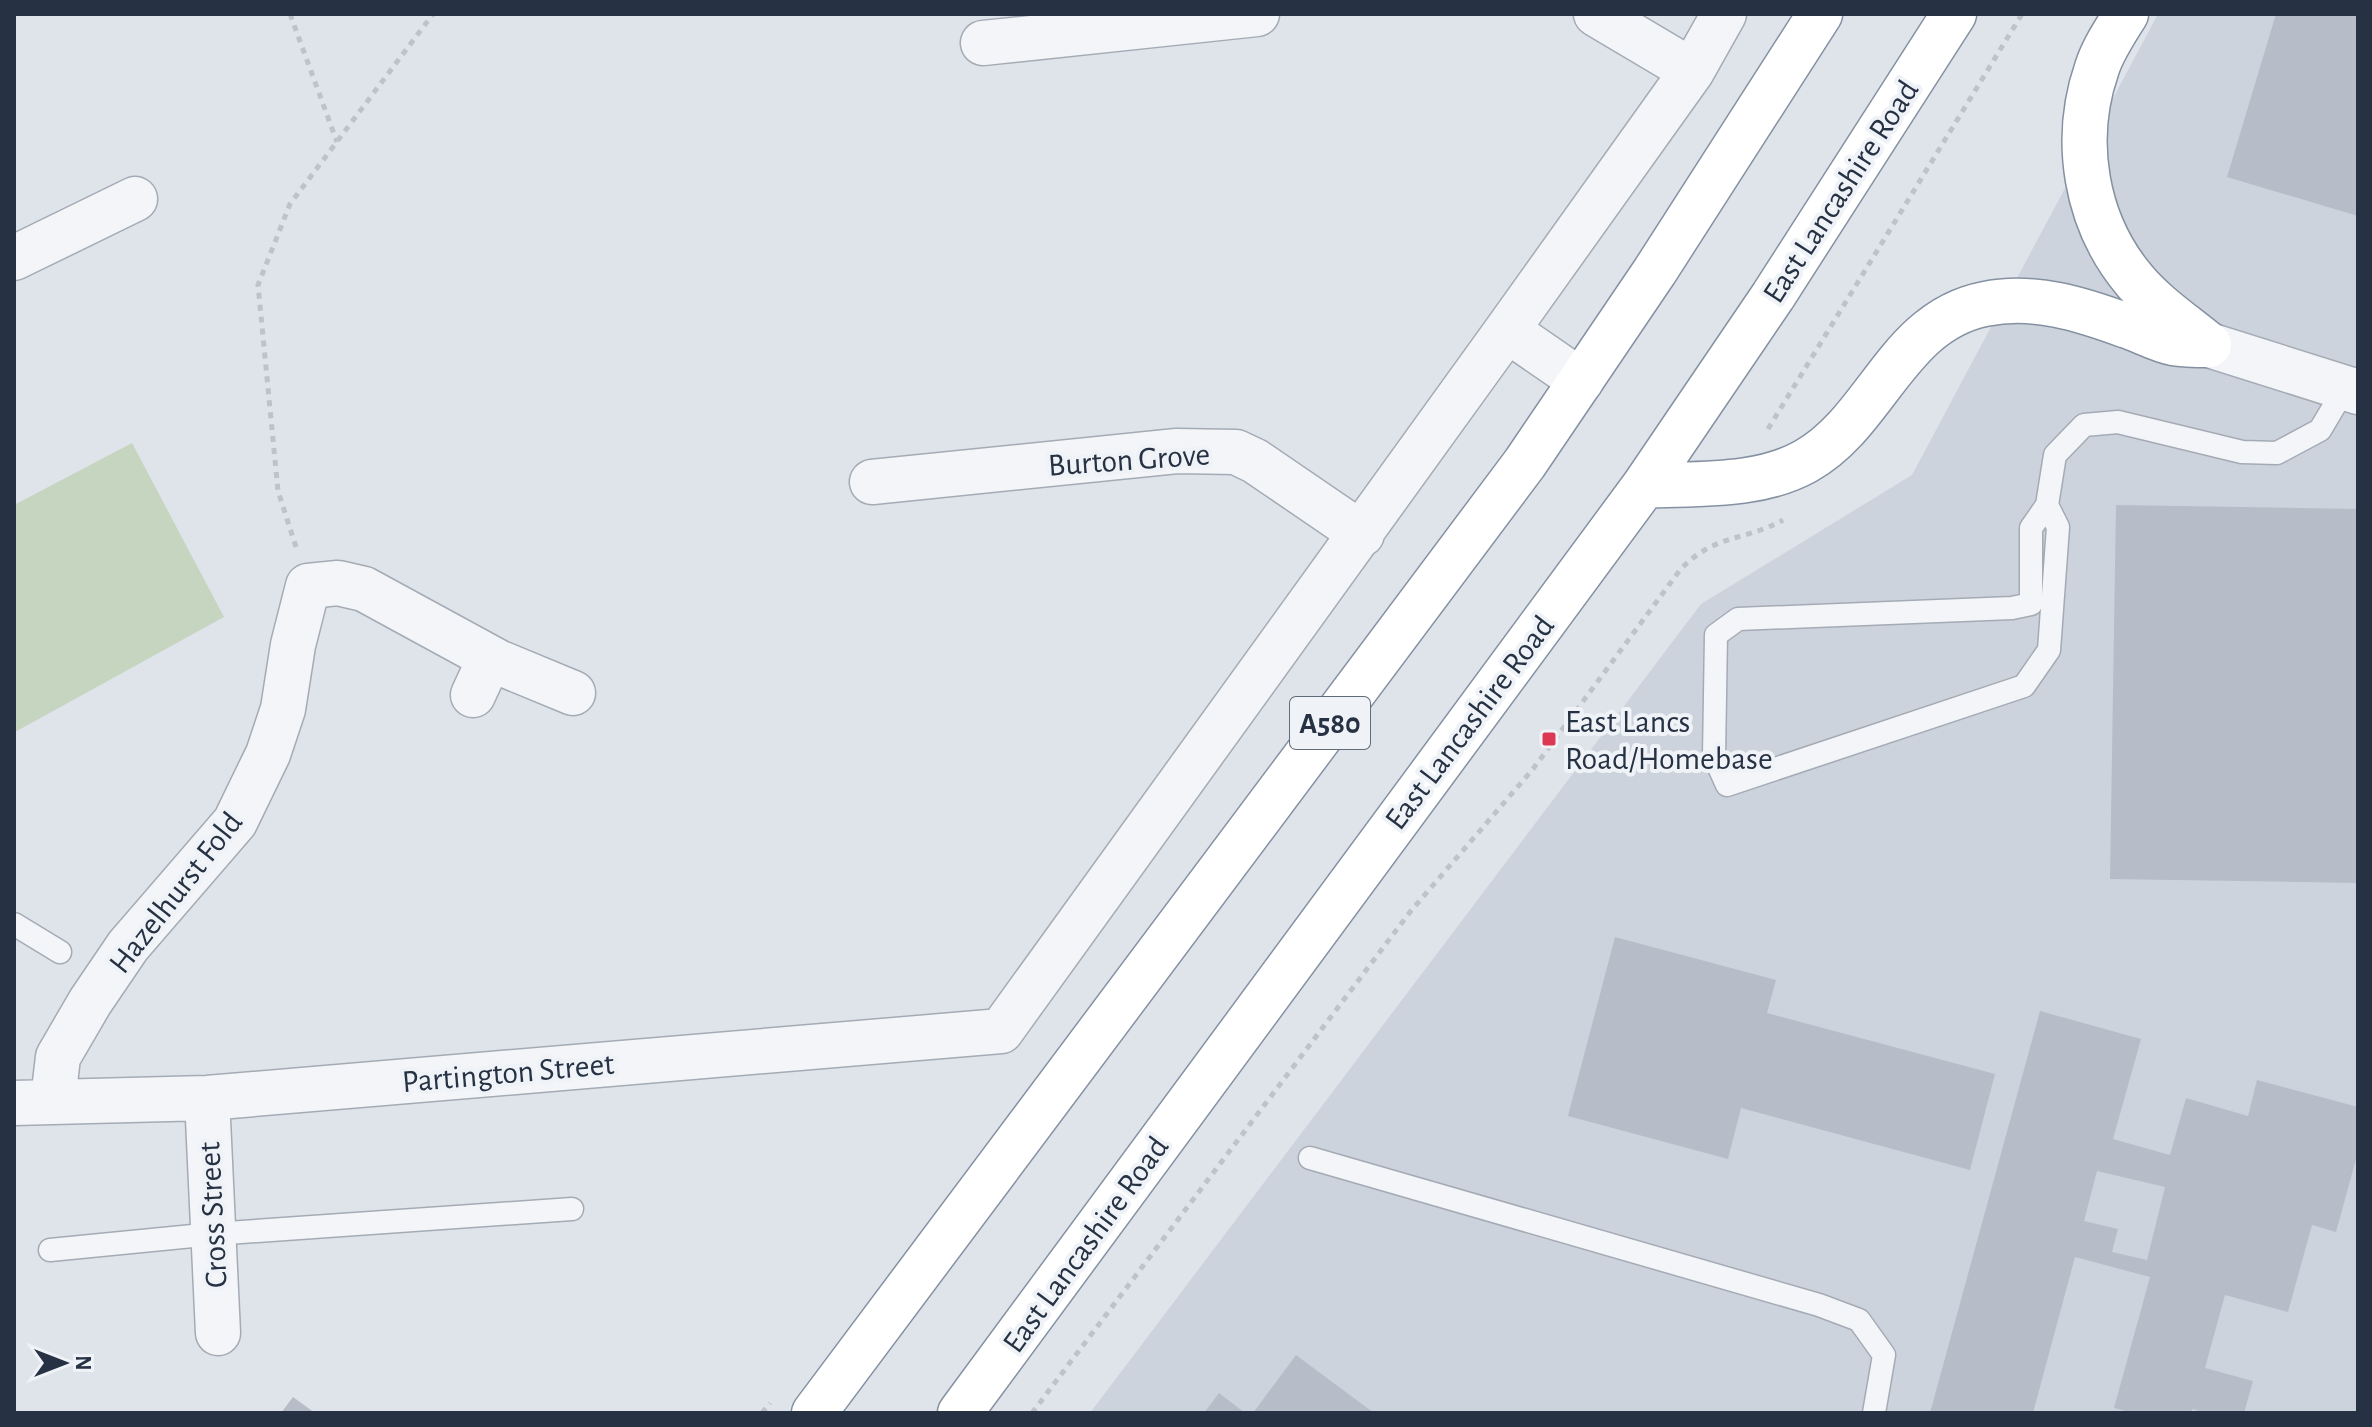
<svg xmlns="http://www.w3.org/2000/svg" width="2372" height="1427" font-family="'Alegreya Sans',sans-serif">
  <style>
    .built { fill: #cdd3dc }
    .green { fill: #c6d5c0 }
    .building { fill: #b6bdc8; fill-rule: evenodd }
    .lines { fill: none; stroke-linecap: round; stroke-linejoin: round }
    .service-casing { stroke: #a4abb5; stroke-width: 25 }
    .minor-casing { stroke: #a4abb5; stroke-width: 47 }
    .trunk-casing { stroke: #8591a2; stroke-width: 47 }
    .path { stroke: #bec2c9; stroke-width: 5; stroke-dasharray: 6 6; stroke-linecap: butt }
    .service { stroke: #f3f5f8; stroke-width: 22 }
    .minor { stroke: #f3f5f8; stroke-width: 44 }
    .trunk { stroke: #fff; stroke-width: 44 }
    .poi-dot { fill: #dc3854; stroke: #eff3f7; stroke-width: 3 }
    .labels { text-anchor: middle; stroke-width: 8; stroke-linejoin: round; paint-order: stroke }
    .shield { fill: #eff3f7; stroke: #626c79; stroke-width: 2 }
    .shield-label { font-size: 30px; font-weight: bold; fill: #263243 }
    .street-label { font-size: 32px; fill: #263243; stroke: #eff3f7 }
    .poi-label { font-size: 32px; fill: #263243; stroke: #eff3f7; text-anchor: start }
  </style>
  <rect width="100%" height="100%" fill="#dfe4ea"/>
  <path class="built" d="M2158,14H2358V1413H1090L1701,604L1912,475Z"/>
  <path class="green" d="M132,443L224,617L15,732L14,505Z"/>
  <path class="building" d="M2276,14H2358V216L2227,177Z
    M2116,505L2358,509V883L2110,879Z
    M1615,937L1776,980L1767,1013L1995,1074L1970,1170L1741,1108L1728,1159L1568,1116Z
    M2040,1011L2141,1039L2113,1139L2170,1155L2186,1098L2248,1116L2257,1080L2358,1107V1152L2336,1232L2312,1225L2288,1312L2225,1295L2205,1368L2253,1381L2244,1413H2208L2192,1409L2191,1413H2133L2114,1408L2150,1277L2075,1257L2033,1413H1930ZM2097,1171L2165,1187L2147,1260L2112,1252L2118,1229L2084,1221Z
    M1296,1355L1374,1413H1253Z
    M1219,1393L1245,1413H1204Z
    M293,1397L315,1413H281Z"/>
  <g class="lines">
    <g class="service-casing">
      <path id="service" d="M2047,505L2031,528V604L2012,608L1738,619L1716,635L1714,756L1727,785L2024,686L2049,650L2058,527L2047,505L2055,455L2084,425L2118,422L2242,452L2277,453L2320,430L2345,388
        M14,924L60,952
        M1310,1158L1819,1305L1859,1320L1884,1355L1874,1413
        M50,1250L213,1234L572,1209"/>
    </g>
    <g class="minor-casing">
      <path id="minor" d="M1596,14L1692,71
        M983,43L1257,14
        M14,258L135,199
        M1507,330L1581,381
        M2209,345L2358,392
        M872,482L1177,451L1236,452L1255,461L1362,534
        M473,695L490,658
        M207,1098L218,1333
        M53,1100L58,1057L90,1002L128,946L235,822L268,754L283,709L293,645L308,586L338,583L364,589L498,662L573,693
        M14,1103L207,1098L1001,1031L1507,330L1692,71L1724,14"/>
    </g>
    <g class="trunk-casing">
      <path id="trunk" d="M2126,14C2116,30 2103,49 2097,68C2072,140 2085,222 2135,281C2155,305 2185,325 2209,345
        M1644,486C1697,483 1758,488 1806,461C1877,421 1897,321 1985,304C2034,294 2081,309 2127,326C2142,331 2158,340 2173,343C2185,345 2197,345 2209,345
        M814,1413L1525,463L1655,271L1820,14
        M960,1413L1644,486L1773,296L1954,14"/>
    </g>
    <path class="path" d="M290,14L337,142
      M1768,429L2022,14
      M296,547L278,491L258,285L290,204L433,14
      M762,1413L770,1403
      M1032,1413L1410,912L1533,769L1680,570C1715,533 1743,542 1783,520"/>
    <use href="#service" class="service"/>
    <use href="#minor" class="minor"/>
    <use href="#trunk" class="trunk"/>
  </g>
  <rect class="poi-dot" x="1541" y="731" width="16" height="16" rx="4"/>
  <g class="labels">
    <rect class="shield" x="1290" y="697" width="80" height="52" rx="6"/>
    <g class="shield-label">
      <text x="1330" y="733">A580</text>
    </g>
    <g class="street-label">
      <text transform="translate(1840 191) rotate(-57)" y="11">East Lancashire Road</text>
      <text transform="translate(1129 459) rotate(-4)" y="11">Burton Grove</text>
      <text transform="translate(1469 722) rotate(-53)" y="11">East Lancashire Road</text>
      <text transform="translate(175 892) rotate(-52)" y="11">Hazelhurst Fold</text>
      <text transform="translate(508 1072) rotate(-5)" y="11">Partington Street</text>
      <text transform="translate(212 1215) rotate(-93)" y="11">Cross Street</text>
      <text transform="translate(1085 1244) rotate(-54)" y="11">East Lancashire Road</text>
    </g>
    <g class="poi-label">
      <text x="1565" y="732">East Lancs<tspan x="1565" dy="37">Road/Homebase</tspan></text>
    </g>
  </g>
  <rect width="2372" height="1427" fill="none" stroke="#263243" stroke-width="32"/>
  <g transform="translate(64 1363) rotate(90)" stroke="#eff3f7" stroke-width="6" paint-order="stroke">
  <path d="M0-6L14 30L0 20L-14 30Z" fill="#263243"/>
  <text y="-12" font-size="22" font-weight="bold" text-anchor="middle" fill="#263243">N</text>
  </g>
</svg>
